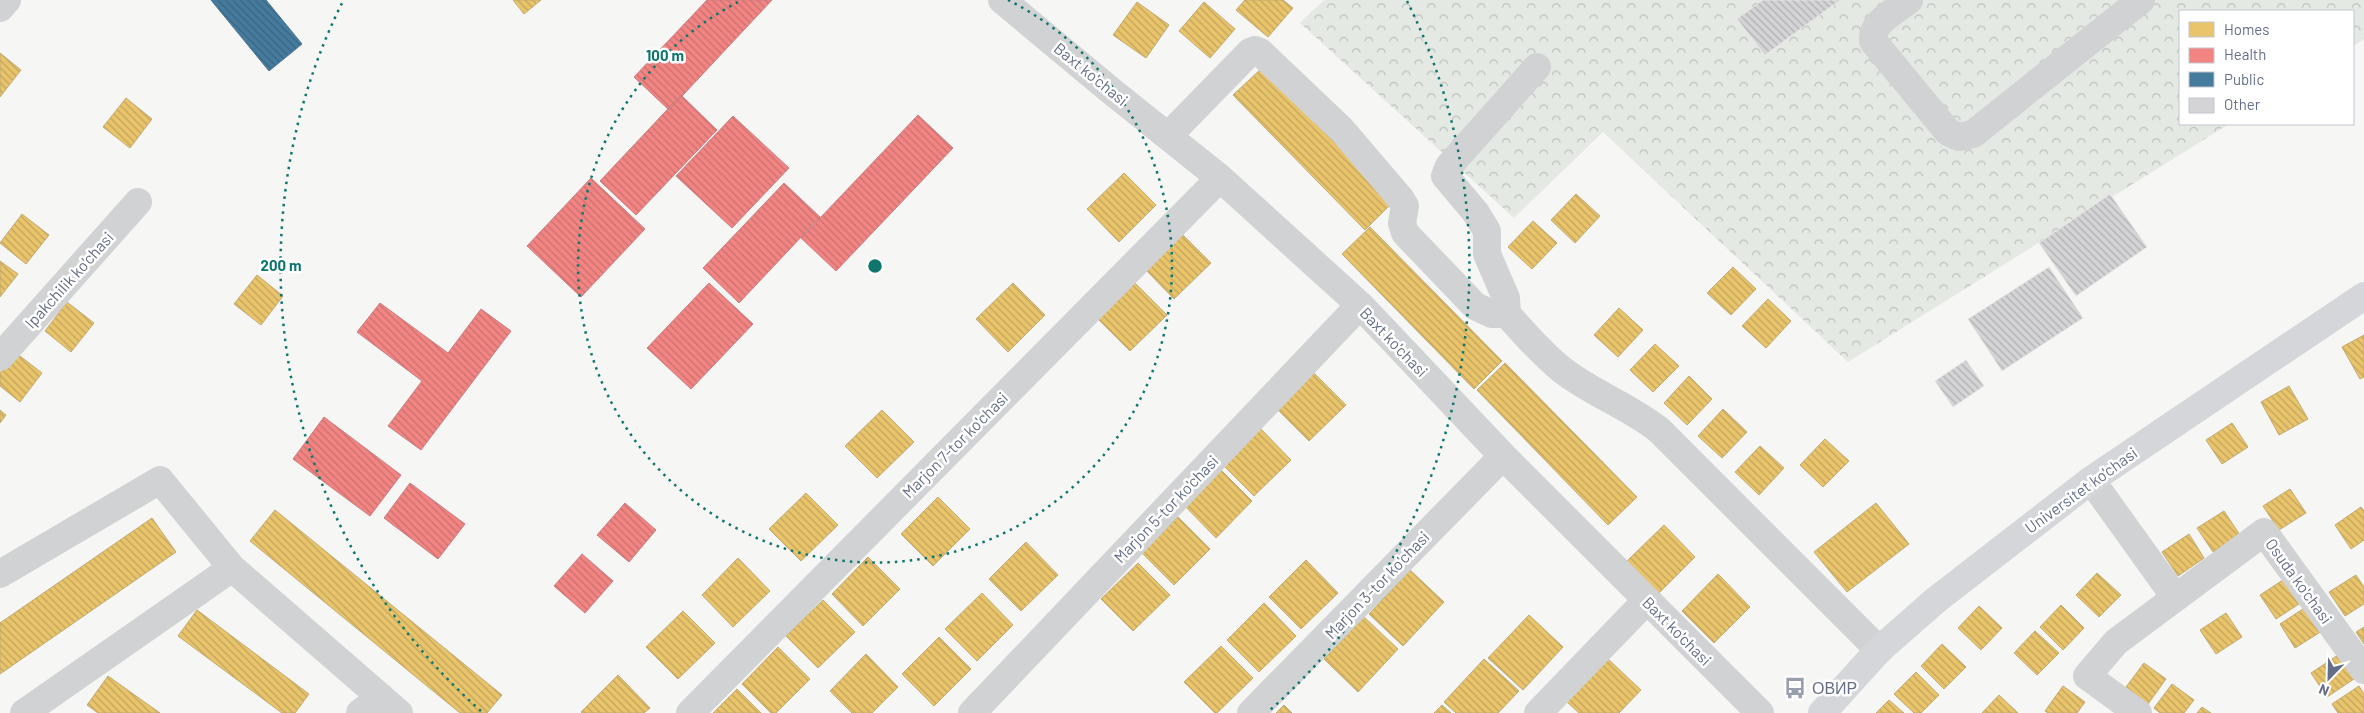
<svg xmlns="http://www.w3.org/2000/svg" width="2364" height="713" font-family="Barlow,sans-serif">
  <style>
    .forest { fill: url(#forest-crowns) }
    .homes { fill: url(#homes-back-hatch); stroke: #c1aa73 }
    .health { fill: url(#health-back-hatch); stroke: #c77e84 }
    .public { fill: url(#public-back-hatch); stroke: #4e7796 }
    .building { fill: url(#building-back-hatch); stroke: #e6e6e4 }
    .lines { fill: none; stroke-linecap: round; stroke-linejoin: round }
    .minor { stroke: #d1d2d3; stroke-width: 28 }
    .major { stroke: #d4d6d9; stroke-width: 28 }
    .ring { fill: none; stroke: #0f766e; stroke-width: 2.5; stroke-dasharray: 2.5 5 }
    .labels { text-anchor: middle; stroke-width: 5; stroke-linejoin: round; paint-order: stroke }
    .street-label { font-size: 16px; fill: #646f87; stroke: #fff }
    .poi-label { font-size: 16px; fill: #646f87; stroke: #fff; text-anchor: start }
    .centre { fill: #0f766e; stroke: #fff; stroke-width: 2.5 }
    .ring-label { font-size: 15px; text-anchor: middle; font-weight: bold; fill: #0f766e; stroke: #fff; stroke-width: 5; stroke-linejoin: round; paint-order: stroke }
  </style>
  <defs>
    <pattern id="forest-crowns" width="20" height="18" patternUnits="userSpaceOnUse" patternTransform="scale(1.25)"><rect width="20" height="18" fill="#e4e9e3"/><path d="M2 6a3 3 0 1 1 6 0M12 15a3 3 0 1 1 6 0" fill="none" stroke="#bcc1be"/></pattern>
    <pattern id="homes-back-hatch" width="6" height="6" patternUnits="userSpaceOnUse" patternTransform="scale(1.25)"><rect width="6" height="6" fill="#e9c46a"/><path d="M-1 5l2 2M0 0l6 6M5-1l2 2" fill="none" stroke="#c0a35d"/></pattern>
    <pattern id="health-back-hatch" width="6" height="6" patternUnits="userSpaceOnUse" patternTransform="scale(1.25)"><rect width="6" height="6" fill="#f28482"/><path d="M-1 5l2 2M0 0l6 6M5-1l2 2" fill="none" stroke="#c87070"/></pattern>
    <pattern id="public-back-hatch" width="6" height="6" patternUnits="userSpaceOnUse" patternTransform="scale(1.25)"><rect width="6" height="6" fill="#457b9d"/><path d="M-1 5l2 2M0 0l6 6M5-1l2 2" fill="none" stroke="#3b6480"/></pattern>
    <pattern id="building-back-hatch" width="6" height="6" patternUnits="userSpaceOnUse" patternTransform="scale(1.25)"><rect width="6" height="6" fill="#d4d4d6"/><path d="M-1 5l2 2M0 0l6 6M5-1l2 2" fill="none" stroke="#b0b0b3"/></pattern>
  </defs>
  <rect width="100%" height="100%" fill="#f6f6f5"/>
  <path class="forest" d="M1324,0H2364V39L2353,46V11H2180V124H2229L1848,362L1603,132L1514,218L1300,23Z"/>
  <path class="homes" d="M513,0H541L524,14Z
    M1245,0H1283L1293,8L1268,37L1236,10Z
    M1137,2L1169,25L1146,58L1113,35Z
    M1204,2L1235,29L1210,58L1179,31Z
    M0,53L21,70L0,97Z
    M1262,68L1393,202L1365,230L1233,95Z
    M126,98L152,119L130,148L103,127Z
    M1124,173L1156,205L1119,242L1087,209Z
    M1576,194L1600,216L1575,243L1551,220Z
    M22,214L49,235L26,264L0,243Z
    M1533,221L1557,243L1532,269L1508,247Z
    M1370,227L1502,361L1474,389L1342,254Z
    M1179,231L1211,263L1174,299L1143,267Z
    M0,261L18,274L0,297Z
    M1733,267L1756,289L1731,315L1707,293Z
    M257,275L283,296L261,325L234,304Z
    M1013,283L1045,315L1008,352L976,319Z
    M1135,283L1167,315L1130,351L1098,319Z
    M1768,299L1791,321L1766,348L1742,326Z
    M67,302L94,323L71,352L45,331Z
    M1619,308L1643,330L1618,357L1594,335Z
    M2364,335V377L2360,379L2342,347Z
    M1655,344L1679,366L1653,392L1630,370Z
    M16,353L42,373L20,402L0,386V373Z
    M1505,363L1637,497L1608,525L1477,390Z
    M1314,373L1346,405L1309,441L1277,409Z
    M1689,376L1712,399L1687,425L1664,403Z
    M2289,386L2308,419L2279,435L2261,402Z
    M1723,409L1747,432L1722,458L1698,436Z
    M0,410L6,415L0,423Z
    M882,410L914,442L877,478L845,446Z
    M2232,423L2248,447L2222,464L2206,440Z
    M1259,427L1291,460L1254,496L1222,464Z
    M1825,439L1849,461L1823,487L1800,465Z
    M1760,446L1784,468L1759,495L1735,472Z
    M1220,469L1252,501L1216,538L1184,505Z
    M2290,489L2306,513L2279,530L2263,506Z
    M806,493L838,525L801,561L769,529Z
    M938,497L970,529L933,566L901,534Z
    M1876,503L1909,544L1847,592L1814,552Z
    M2361,507L2364,511V540L2351,549L2335,525Z
    M275,510L502,695L487,713H460L250,541Z
    M2224,511L2240,535L2213,552L2197,528Z
    M1178,517L1210,549L1174,585L1142,553Z
    M152,518L176,552L0,674V623Z
    M1664,525L1695,557L1659,593L1627,561Z
    M2189,534L2204,558L2178,576L2162,552Z
    M1026,542L1058,575L1021,611L989,579Z
    M868,557L900,589L863,626L832,594Z
    M738,558L770,591L733,627L702,595Z
    M1306,560L1338,593L1301,629L1269,597Z
    M1138,563L1170,595L1133,631L1101,599Z
    M1410,570L1444,602L1403,646L1369,614Z
    M2097,573L2121,595L2099,617L2076,595Z
    M1718,574L1750,607L1714,643L1682,611Z
    M2356,575L2364,587V604L2345,616L2329,592Z
    M2286,578L2302,602L2276,619L2260,595Z
    M982,593L1013,625L977,661L945,629Z
    M823,600L855,632L818,668L786,636Z
    M1264,603L1296,636L1259,672L1227,640Z
    M2061,605L2084,628L2063,650L2040,627Z
    M1979,606L2002,628L1981,650L1958,628Z
    M2306,607L2322,631L2295,648L2280,624Z
    M197,610L309,694L295,713H282L178,636Z
    M683,611L715,643L678,679L646,647Z
    M2226,613L2242,637L2216,654L2200,630Z
    M1529,615L1563,647L1523,690L1488,658Z
    M1364,617L1398,649L1358,692L1324,659Z
    M2364,627V644L2356,632Z
    M2035,631L2059,653L2037,675L2014,653Z
    M939,637L971,669L934,706L902,674Z
    M1942,644L1966,667L1944,689L1921,666Z
    M1221,646L1253,678L1217,713H1215L1184,682Z
    M778,647L810,679L776,713H771L742,684Z
    M866,654L898,687L872,713H852L830,691Z
    M2338,655L2354,679L2327,697L2311,673Z
    M1607,658L1641,690L1619,713H1579L1566,701Z
    M1484,659L1519,691L1498,713H1456L1444,702Z
    M2144,663L2166,679L2148,704L2126,687Z
    M1916,672L1939,695L1921,713H1914L1894,694Z
    M618,675L650,708L644,713H582L581,712Z
    M108,676L160,713H98L87,705Z
    M2172,684L2194,700L2184,713H2160L2154,708Z
    M2063,686L2085,702L2077,713H2048L2045,711Z
    M2359,686L2364,694V713H2338L2332,704Z
    M737,689L761,713H713Z
    M1999,695L2018,713H1982Z
    M1889,700L1904,713H1876Z
    M1284,705L1292,713H1276Z
    M1442,705L1451,713H1434Z
    M2202,707L2211,713H2197Z"/>
  <path class="health" d="M707,0H772L669,110L634,77Z
    M681,95L717,130L636,215L600,181Z
    M918,115L953,148L836,271L801,238Z
    M733,116L789,168L732,228L676,176Z
    M591,178L645,229L581,297L527,246Z
    M784,183L820,217L739,303L703,268Z
    M709,283L753,324L691,389L647,348Z
    M380,303L448,353L481,309L511,331L421,450L388,426L422,381L357,332Z
    M324,417L401,475L370,516L293,459Z
    M410,483L465,524L438,559L384,518Z
    M625,503L656,530L629,562L597,535Z
    M582,554L613,581L585,613L554,586Z"/>
  <path class="public" d="M211,0H266L302,44L269,71Z"/>
  <path class="building" d="M1763,0H1840L1765,55L1737,19Z
    M2110,194L2147,247L2076,296L2039,243Z
    M2049,267L2083,318L2002,371L1968,319Z
    M1966,360L1984,386L1953,407L1935,381Z"/>
  <g class="lines">
    <path class="minor" d="M1002,0L1110,90L1220,178L1360,305L1503,456L1760,713
      M1909,0C1896,11 1871,22 1873,41L1948,132L1959,137L1973,134L2141,0
      M0,8L7,0
      M1168,136L1250,52L1255,50L1260,52L1342,130L1400,198L1405,206L1402,223L1405,233L1475,306L1492,314H1507C1524,333 1541,353 1561,369C1591,393 1629,406 1659,430L1879,650
      M1507,314L1506,298L1487,254V231L1476,213L1445,176L1449,166L1537,67
      M0,357L138,202
      M2091,480L2175,597
      M0,574L160,480L232,568L399,713
      M24,713L232,568
      M360,713L381,697
      M690,713L1220,178
      M972,713L1360,305
      M1251,713L1503,456
      M1538,713L1646,601
      M2138,713L2087,676L2116,642L2264,532L2364,670"/>
    <path class="major" d="M1822,713L1879,650L1936,600L2091,480L2364,296"/>
  </g>
  <g class="ring">
    <path d="M1008 0A297 297 0 1 1 742 0"/>
    <path d="M481 711A594 594 0 0 1 343 1M1407 1A594 594 0 0 1 1269 711"/>
  </g>
  <defs>
    <g id="bus-bare" transform="scale(1.725)"><path d="M-5-6H5V4H4V6H2V4H-2V6H-4V4H-5ZM-3.5-4V0h7V-4ZM-3.5 1.2v1.5H-2V1.2ZM2 1.2v1.5H3.5V1.2Z" fill="#979eae" stroke="#fff" stroke-width="2.5" paint-order="stroke"/></g>
  </defs>
  <g fill-rule="evenodd">
    <use href="#bus-bare" x="1795" y="688"/>
  </g>
  <g class="labels">
    <g class="street-label">
      <text transform="translate(1091 74) rotate(39)" y="6">Baxt ko'chasi</text>
      <text transform="translate(69 280) rotate(-48)" y="6">Ipakchilik ko'chasi</text>
      <text transform="translate(1394 342) rotate(46)" y="6">Baxt ko'chasi</text>
      <text transform="translate(955 445) rotate(-45)" y="6">Marjon 7-tor ko'chasi</text>
      <text transform="translate(2081 490) rotate(-36)" y="6">Universitet ko'chasi</text>
      <text transform="translate(1166 509) rotate(-46)" y="6">Marjon 5-tor ko'chasi</text>
      <text transform="translate(2299 581) rotate(54)" y="6">Osuda ko'chasi</text>
      <text transform="translate(1377 585) rotate(-46)" y="6">Marjon 3-tor ko'chasi</text>
      <text transform="translate(1677 631) rotate(45)" y="6">Baxt ko'chasi</text>
    </g>
    <g class="poi-label">
      <text x="1812" y="694">ОВИР</text>
    </g>
  </g>
  <circle cx="875" cy="266" r="8" class="centre"/>
  <g class="ring-label">
    <text x="665" y="61">100 m</text>
    <text x="281" y="271">200 m</text>
  </g>
  <rect x="2179" y="10" width="175" height="115" fill="#ffffff" stroke="#c1c5cf"/>
  <rect x="2189" y="22" width="25" height="15" fill="#e9c46a" stroke="#c1c5cf"/>
  <text x="2224" y="35" font-size="15" fill="#646f87">Homes</text>
  <rect x="2189" y="48" width="25" height="15" fill="#f28482" stroke="#c1c5cf"/>
  <text x="2224" y="60" font-size="15" fill="#646f87">Health</text>
  <rect x="2189" y="72" width="25" height="15" fill="#457b9d" stroke="#c1c5cf"/>
  <text x="2224" y="85" font-size="15" fill="#646f87">Public</text>
  <rect x="2189" y="98" width="25" height="15" fill="#d4d4d6" stroke="#c1c5cf"/>
  <text x="2224" y="110" font-size="15" fill="#646f87">Other</text>
  <g transform="translate(2329 678) rotate(203)" stroke="#ffffff" stroke-width="4" paint-order="stroke">
  <path d="M0-4L9 19L0 12L-9 19Z" fill="#646f87"/>
  <text y="-8" font-size="14" font-weight="bold" text-anchor="middle" fill="#646f87">N</text>
  </g>
</svg>
